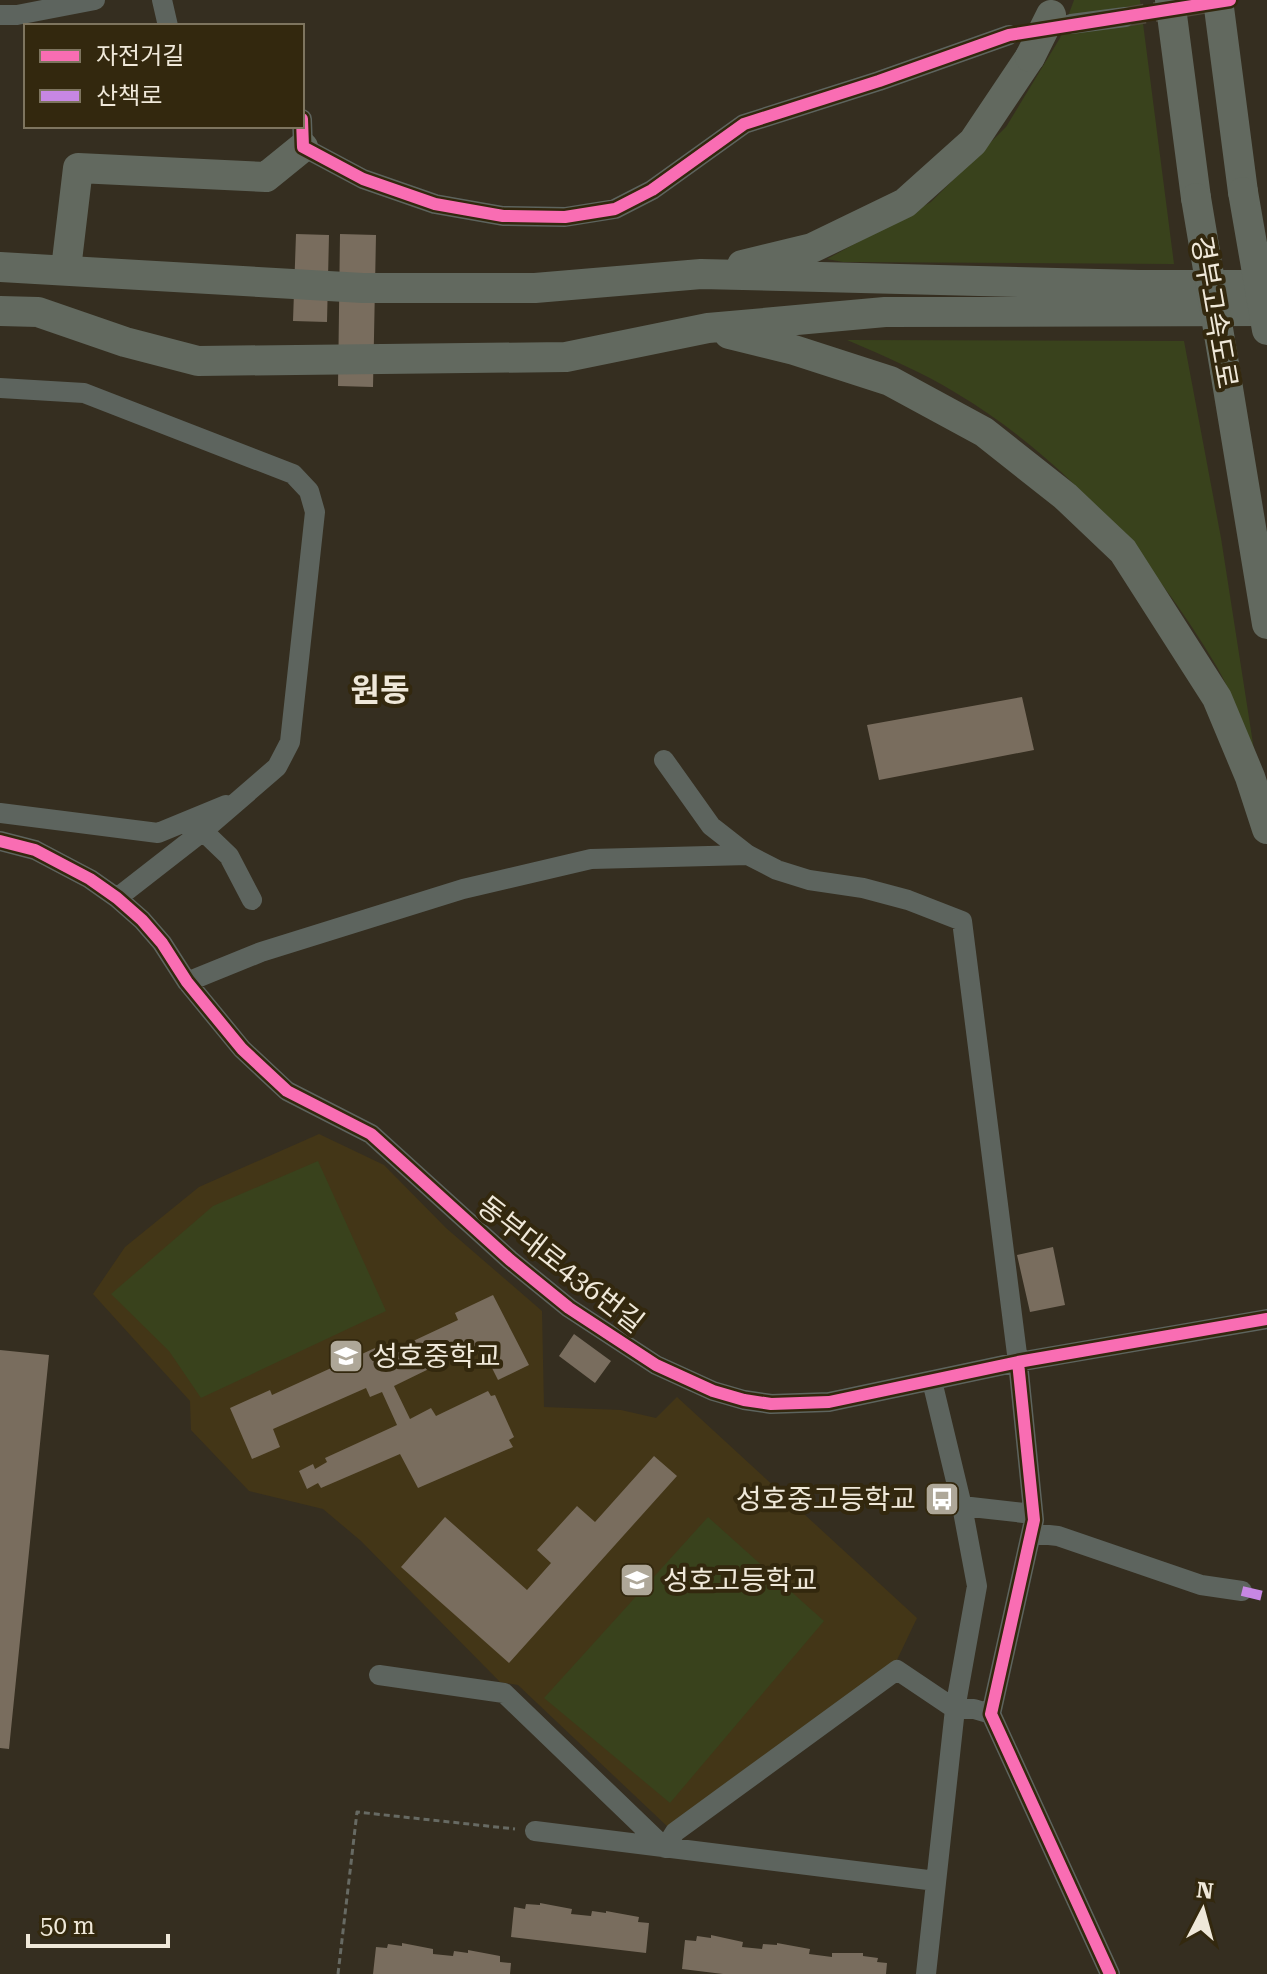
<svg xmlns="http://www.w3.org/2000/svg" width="1267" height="1974" font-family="'Roboto Serif','Noto Sans KR',serif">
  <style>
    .built { fill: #433617 }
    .green { fill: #39421c }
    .building { fill: #796d5e }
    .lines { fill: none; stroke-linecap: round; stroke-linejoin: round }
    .minor-tunnel { stroke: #514a3c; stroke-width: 20; stroke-dasharray: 20 10; stroke-linecap: butt }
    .path { stroke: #676a63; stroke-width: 3; stroke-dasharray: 6 4; stroke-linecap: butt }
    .minor { stroke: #5d645e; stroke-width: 20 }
    .highway { stroke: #62695f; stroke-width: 30 }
    .highway-bridge { stroke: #62695f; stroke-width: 30 }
    .quiet { stroke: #c787e3; stroke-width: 10; stroke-dasharray: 20 10; stroke-linecap: butt }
    .cycleway-casing { stroke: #33280e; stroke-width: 17 }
    .cycleway { stroke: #f96db3; stroke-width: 12 }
    .labels { text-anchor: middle; stroke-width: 8; stroke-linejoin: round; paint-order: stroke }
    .street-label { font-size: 28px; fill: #efe8d9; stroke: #33280e }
    .poi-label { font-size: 28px; fill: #efe8d9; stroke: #33280e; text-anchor: start }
    .quarter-label { font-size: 32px; font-weight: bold; fill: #efe8d9; stroke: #33280e }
  </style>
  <rect width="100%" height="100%" fill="#352e20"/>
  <path class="built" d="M319,1134L384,1165L446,1228L542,1311L544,1407L621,1410L656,1418L677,1397L917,1618L896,1662L670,1829L518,1685L500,1682L361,1541L323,1509L249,1491L191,1430L190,1401L93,1294L125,1247L199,1187Z"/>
  <path class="green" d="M1074,0H1140L1174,264L843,262L827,259L931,202L1006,127L1060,38Z
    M847,340L1184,341L1221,538L1254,750C1242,723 1232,693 1217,667C1153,559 1065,458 956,393C922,372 884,356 847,340Z
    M318,1161L386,1311L201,1398L169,1351L111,1294L213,1206Z
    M708,1517L824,1621L670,1803L544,1698Z"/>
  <path class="building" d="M296,234L329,235L327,322L293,321Z
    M340,234L376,235L373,387L338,386Z
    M1022,697L1034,750L879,780L867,725Z
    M1053,1247L1065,1305L1030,1312L1017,1255Z
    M493,1295L529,1365L498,1380L480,1344L394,1386L410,1419L431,1408L436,1416L488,1391L491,1396L495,1395L514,1437L509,1440L513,1447L418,1488L400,1454L321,1488L318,1483L307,1489L299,1471L313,1464L315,1469L327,1462L325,1458L397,1425L382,1392L370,1397L366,1388L273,1429L280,1447L252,1459L230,1408L270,1390L272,1395L375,1348L379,1357L458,1320L455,1313Z
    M574,1334L611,1361L595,1383L559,1356Z
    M0,1350L49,1355L9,1749L0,1748Z
    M654,1456L677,1476L509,1663L401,1567L445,1517L527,1590L551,1563L537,1550L577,1506L595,1522Z
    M540,1903L572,1909L571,1914L591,1916L592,1911L606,1913V1911L639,1917L638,1922L649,1923L646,1953L511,1937L514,1907L525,1909L526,1904L540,1905Z
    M711,1935L743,1942L742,1947L762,1949L763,1944L777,1945V1943L810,1949L809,1954L832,1957V1953H863V1956L878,1958L877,1962L887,1963L886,1974H723L682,1969L685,1940L696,1941L697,1936L711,1938Z
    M402,1943L433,1949V1954L453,1956L454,1951L468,1953V1950L500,1956V1962L511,1963L510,1974H373L376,1947L387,1948L388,1944L402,1946Z"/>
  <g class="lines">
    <path class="minor-tunnel" d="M1125,17L1227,0"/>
    <path class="path" d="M338,1974L357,1812L515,1829"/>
    <path class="minor" d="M162,0L168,26
      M0,15H17L95,0
      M1071,24L1125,17
      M302,119L303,147L363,179L435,204L503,216L565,217L615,209L652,190L744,124L879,81L1009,35
      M0,388L84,393L293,474L309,491L315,512L290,742L277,767L203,831L117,898
      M664,760L711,826L748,855L777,870L809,880L863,888L908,900L962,921L1018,1362L1034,1520L991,1714L1110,1974
      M0,813L158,833L226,805
      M203,831L229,856L252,900
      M0,841L35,850L90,879L117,898L142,920L162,943L187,982L242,1049L287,1091L371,1134L510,1260L569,1308L656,1365L713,1391L744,1400L771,1404L829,1402L1018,1362L1267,1319
      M187,982L261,952L463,889L591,859L748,855
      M962,1506L1033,1514
      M1031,1533L1058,1536L1201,1585L1242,1591
      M379,1675L504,1693L665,1848L675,1832L897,1670L955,1709H974L991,1714
      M535,1831L936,1881
      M926,1974L955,1709L977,1586L962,1506L932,1381"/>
    <path class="highway" d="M1170,0L1196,198
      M1218,0L1243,192
      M742,265L812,248L905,203L973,142L1030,57
      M0,267L363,288H535L701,274L1139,285H1267
      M66,269L78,168L266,177L303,147
      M0,311L38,312L125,342L198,361L566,357L708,328L885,312L1267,311
      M729,334L794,350L890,381L984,432L1065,496L1123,551L1217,698L1250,777L1267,829
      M1225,370L1267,624"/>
    <path class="highway-bridge" d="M1030,57L1051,15
      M1243,192L1267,330
      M1196,198L1225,370"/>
    <path class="quiet" d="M1242,1591L1267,1597"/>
    <g class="cycleway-casing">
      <path id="cycleway" d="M302,119L303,147L363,179L435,204L503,216L565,217L615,209L652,190L744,124L879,81L1009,35L1230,0
        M0,841L35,850L90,879L117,898L142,920L162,943L187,982L242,1049L287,1091L371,1134L510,1260L569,1308L656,1365L713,1391L744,1400L771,1404L829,1402L1018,1362L1267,1319
        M1018,1362L1034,1520L991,1714L1110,1974"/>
    </g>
    <use href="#cycleway" class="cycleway"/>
  </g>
  <defs>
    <g id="school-square" transform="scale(1.8)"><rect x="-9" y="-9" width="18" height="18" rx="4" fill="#aea798" stroke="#33280e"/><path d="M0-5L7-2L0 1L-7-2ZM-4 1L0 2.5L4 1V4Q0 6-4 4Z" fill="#fff"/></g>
    <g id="bus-square" transform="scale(1.8)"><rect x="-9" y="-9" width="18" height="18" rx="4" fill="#aea798" stroke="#33280e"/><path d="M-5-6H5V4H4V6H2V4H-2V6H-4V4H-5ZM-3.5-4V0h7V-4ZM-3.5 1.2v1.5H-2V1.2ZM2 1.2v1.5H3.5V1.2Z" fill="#fff"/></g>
  </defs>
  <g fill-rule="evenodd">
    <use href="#school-square" x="346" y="1356"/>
    <use href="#bus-square" x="942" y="1499"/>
    <use href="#school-square" x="637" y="1580"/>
  </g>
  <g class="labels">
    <g class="street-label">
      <text transform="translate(1215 312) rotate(80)" y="10">경부고속도로</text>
      <text transform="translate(561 1264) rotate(38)" y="10">동부대로436번길</text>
    </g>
    <g class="poi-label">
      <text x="372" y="1366">성호중학교</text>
      <text x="916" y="1509" text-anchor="end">성호중고등학교</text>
      <text x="663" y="1590">성호고등학교</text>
    </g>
    <g class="quarter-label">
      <text x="380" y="701">원동</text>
    </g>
  </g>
  <rect x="24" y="24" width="280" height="104" fill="#33280e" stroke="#7e755f" stroke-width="2"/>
  <rect x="40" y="50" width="40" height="12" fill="#f96db3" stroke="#7e755f" stroke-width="2"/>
  <text x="96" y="64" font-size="24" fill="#efe8d9">자전거길</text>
  <rect x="40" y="90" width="40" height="12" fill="#c787e3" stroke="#7e755f" stroke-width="2"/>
  <text x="96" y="104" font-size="24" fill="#efe8d9">산책로</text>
  <g transform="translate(1203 1910) rotate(6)" stroke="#33280e" stroke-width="6" paint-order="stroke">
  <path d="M0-6L14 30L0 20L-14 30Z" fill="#efe8d9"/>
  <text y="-12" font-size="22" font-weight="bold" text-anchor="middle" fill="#efe8d9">N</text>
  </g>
  <path d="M28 1934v12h140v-12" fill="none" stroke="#efe8d9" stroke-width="4"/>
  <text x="40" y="1934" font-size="24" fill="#efe8d9" stroke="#33280e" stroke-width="6" paint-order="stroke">50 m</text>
</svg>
